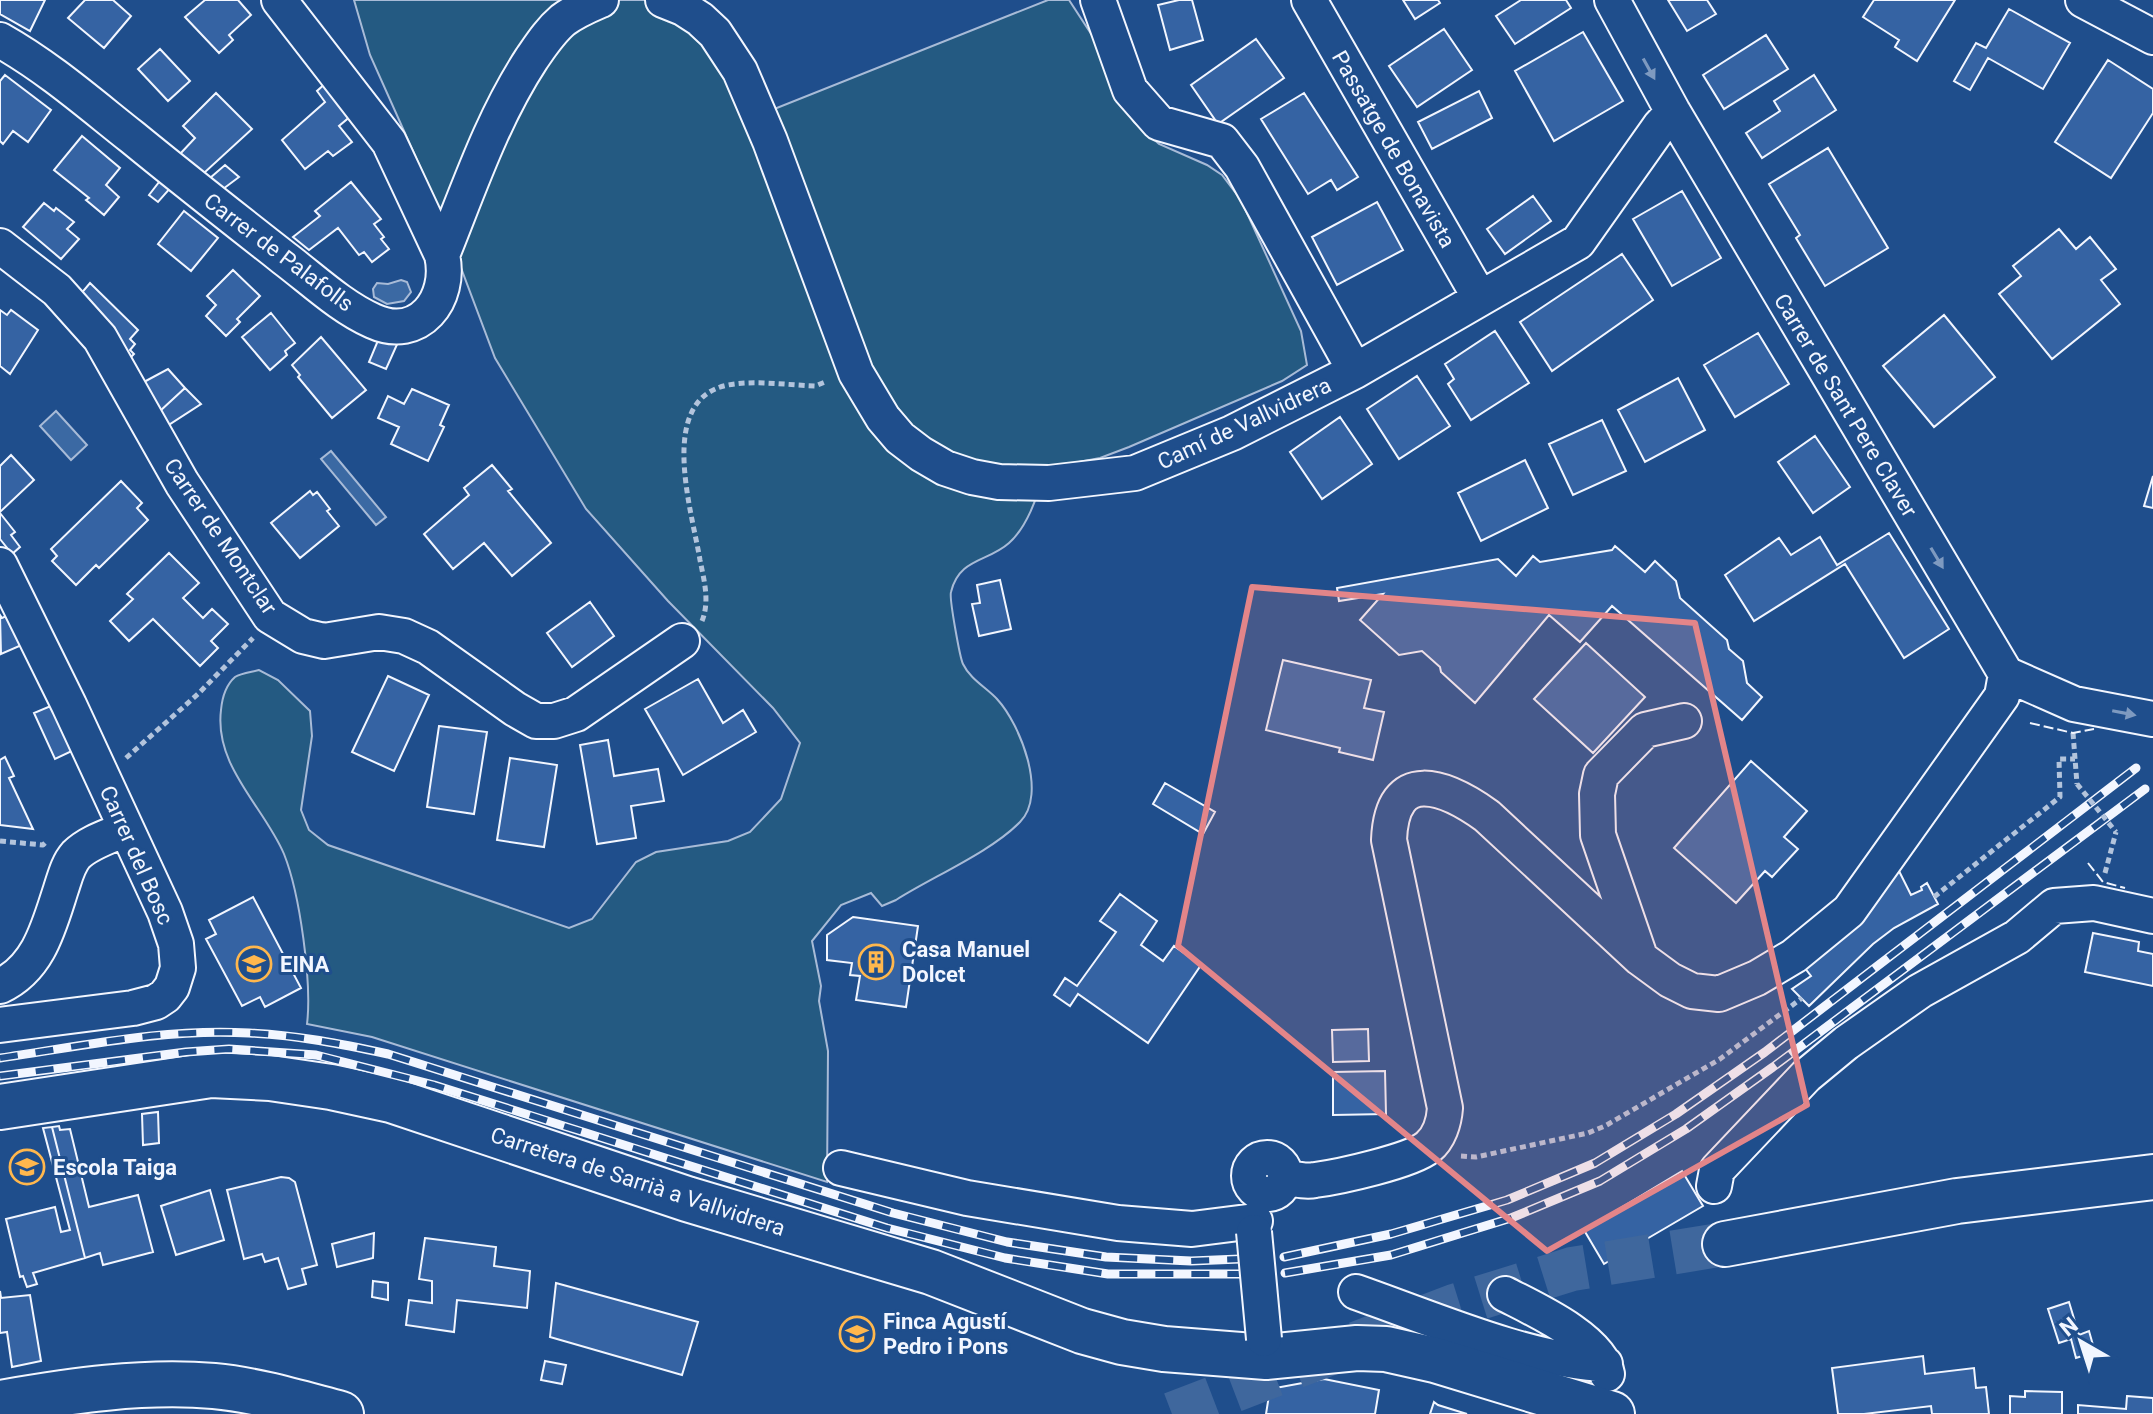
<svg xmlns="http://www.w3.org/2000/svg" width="2153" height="1414" font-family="Roboto,sans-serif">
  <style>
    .green { fill: #245a82; stroke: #a8bbd7; stroke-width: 2 }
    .water { fill: #3b69a3; stroke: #a8bbd7; stroke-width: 2 }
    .building { fill: #3563a3; stroke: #f2f6ff; stroke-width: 2 }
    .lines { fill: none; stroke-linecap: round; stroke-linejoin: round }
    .highway-tunnel { stroke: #3f679d; stroke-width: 44; stroke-dasharray: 44 22; stroke-linecap: butt }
    .minor-casing { stroke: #f2f6ff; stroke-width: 38 }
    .major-casing { stroke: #f2f6ff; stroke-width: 48 }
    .highway-casing { stroke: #f2f6ff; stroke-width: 48 }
    .path { stroke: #b3c4dc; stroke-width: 5; stroke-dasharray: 6 4; stroke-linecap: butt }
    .minor { stroke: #1f4e8c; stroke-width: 34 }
    .major { stroke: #1f4e8c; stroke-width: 44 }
    .highway { stroke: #1f4e8c; stroke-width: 44 }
    .rail-casing { stroke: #f2f6ff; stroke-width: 9 }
    .rail { stroke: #1f4e8c; stroke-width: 6; stroke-dasharray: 18; stroke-linecap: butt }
    .minor-bridge-casing { stroke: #f2f6ff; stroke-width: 38; stroke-linecap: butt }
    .path-bridge { stroke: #b3c4dc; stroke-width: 5; stroke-dasharray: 6 4; stroke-linecap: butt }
    .minor-bridge { stroke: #1f4e8c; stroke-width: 34 }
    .fence { stroke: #f2f6ff; stroke-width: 2; stroke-dasharray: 10 4; stroke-linecap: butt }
    .oneway { fill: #7e9ac0 }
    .marked { fill: #e38589; fill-opacity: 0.2; stroke: #e38589; stroke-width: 6; stroke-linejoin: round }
    .labels { text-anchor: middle; stroke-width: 6; stroke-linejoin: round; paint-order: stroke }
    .street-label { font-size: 22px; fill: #f2f6ff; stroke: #1f4e8c }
    .poi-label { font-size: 22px; font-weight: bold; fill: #f2f6ff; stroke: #1f4e8c; text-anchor: start }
  </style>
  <rect width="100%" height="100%" fill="#1f4e8c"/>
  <path class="green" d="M354,0H660L674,12L716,59L749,119L1048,0H1069L1099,46L1116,93L1134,122L1159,144L1207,165L1222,175L1241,200L1301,331L1307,365L1282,381L1129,447L1100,458L1046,468C1038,493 1029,525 1009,543C988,562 959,558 951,592C949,598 960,658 963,664C970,679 987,688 997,699C1020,724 1048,794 1020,822C991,852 932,877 896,900L882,906L871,893L841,905L812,941L821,986L819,1001L828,1051L827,1182L372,1037L307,1024C312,983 300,894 284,854C264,807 214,766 221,710C222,699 226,685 235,677C241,673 252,672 259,670L278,680L310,711L312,736L301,810L309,830L328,845L569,928L592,919L636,862L656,852L728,841L750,832L781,799L800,743L773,708L668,601L586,509L495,358L438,207L370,55Z"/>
  <path class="water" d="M401,280L407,282L411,292L404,301L387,304L374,297L373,289L377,283L388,284Z
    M56,411L87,445L71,460L40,426Z
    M331,451L386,517L376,525L321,459Z"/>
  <path class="building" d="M0,0H45L30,31L0,14Z
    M85,0H113L131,16L104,48L68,18Z
    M205,0H238L251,15L229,35L233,40L219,53L185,17Z
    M1179,0H1192L1203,40L1170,50L1158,5Z
    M1403,0H1438L1440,3L1415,19Z
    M1521,0H1566L1571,8L1515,44L1496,16Z
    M1668,0H1707L1716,14L1687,31Z
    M1874,0H1955L1917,61L1895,47L1899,40L1863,17Z
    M2009,9L2070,43L2043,89L1988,58L1970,90L1954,81L1976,43L1986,48Z
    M1444,29L1472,70L1417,107L1389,66Z
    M1583,32L1623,101L1554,141L1515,71Z
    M1766,35L1788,69L1724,109L1703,75Z
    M1256,39L1284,78L1218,124L1191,85Z
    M160,49L190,81L168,101L138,69Z
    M2108,60L2153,89V113L2111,178L2055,142Z
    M5,75L51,110L28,142L13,131L3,144L0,141V81Z
    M1814,75L1836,110L1762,158L1746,133L1780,111L1774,101Z
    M327,82L352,115L339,126L352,142L333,156L328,151L305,169L282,140L325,102L317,91Z
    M1479,91L1492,118L1432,149L1418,122Z
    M216,93L252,129L204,173L180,154L195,138L183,126Z
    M1304,93L1358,177L1337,190L1331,180L1308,194L1261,119Z
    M82,136L120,168L106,185L119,197L104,215L86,200L89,198L54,170Z
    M1828,148L1888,248L1825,286L1796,238L1800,235L1769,184Z
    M225,165L239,177L223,189L210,178Z
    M163,177L173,185L158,202L149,195Z
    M351,182L381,219L374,224L384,237L381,239L389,249L372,262L364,252L359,255L338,228L309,250L293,237L320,216L315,211Z
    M1682,191L1721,258L1672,286L1633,219Z
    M1533,196L1551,221L1505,254L1487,229Z
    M1377,202L1403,250L1337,285L1312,237Z
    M44,203L54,211L56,208L74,222L67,229L79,239L61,259L23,227Z
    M184,211L218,238L191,271L158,244Z
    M2059,229L2076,249L2090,237L2116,269L2101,280L2120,304L2052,359L1999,294L2021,276L2013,266Z
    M1622,254L1653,300L1552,371L1520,322Z
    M233,270L260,296L237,319L240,322L226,336L206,316L216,305L207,296Z
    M90,283L138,330L130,339L135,344L130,350L134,354L128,360L79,296Z
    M0,310L7,315L11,310L38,330L10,374L0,366Z
    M271,313L295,343L285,351L287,355L270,370L242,337Z
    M1944,315L1995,377L1934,427L1883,366Z
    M1495,331L1529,383L1471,420L1448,384L1454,379L1445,364Z
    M1758,333L1789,384L1735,417L1704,365Z
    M321,337L366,390L332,418L298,377L300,375L292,365Z
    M379,338L399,340L386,369L369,362Z
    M168,369L185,388L159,412L142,383Z
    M1417,376L1450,426L1399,459L1367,409Z
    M1678,378L1705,430L1645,462L1618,410Z
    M185,388L201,404L167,426L159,412Z
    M412,389L449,405L440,425L444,427L428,461L391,444L399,427L378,418L388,396L404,404Z
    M1340,417L1372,464L1322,499L1290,452Z
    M1602,420L1626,471L1573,495L1549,444Z
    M1815,436L1850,487L1813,513L1778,462Z
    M11,455L34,480L0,512V466Z
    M1525,460L1548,508L1481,541L1458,493Z
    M492,465L512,489L508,491L551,543L512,576L484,543L453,569L424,534L469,495L464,488Z
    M2153,476V508L2144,506Z
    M121,481L142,503L137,508L148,520L99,568L96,565L76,585L52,561L57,556L51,549Z
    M310,491L313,495L317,492L330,509L327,511L339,526L300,558L271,523Z
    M0,513L15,532L11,535L20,547L12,554L0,539Z
    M1889,533L1949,629L1904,658L1845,564L1754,621L1725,575L1779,538L1791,555L1820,537L1837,565Z
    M1615,546L1645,572L1655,561L1676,581L1680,598L1727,640L1729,649L1743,661L1747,683L1762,697L1742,720L1612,606L1580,642L1549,615L1475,703L1441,672L1440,667L1422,651L1399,655L1360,620L1383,594L1339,601L1337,588L1498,559L1516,576L1533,556L1540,562L1612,550Z
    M169,553L199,583L183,598L203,618L212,609L228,624L211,641L218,648L200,666L153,619L129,641L110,621L133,599L127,594Z
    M1000,580L1011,629L979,636L972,604L980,603L977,585Z
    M590,602L614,636L572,667L547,633Z
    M11,614L24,644L1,654L0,615L2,618Z
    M1586,643L1645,697L1593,753L1534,699Z
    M1283,660L1371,680L1364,708L1384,712L1373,760L1339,752L1340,748L1266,730Z
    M388,676L429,695L394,771L352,752Z
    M698,679L723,723L743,710L756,732L683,775L645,709Z
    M53,705L74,750L55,759L34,713Z
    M439,726L487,732L474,814L427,807Z
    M608,740L614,776L658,769L664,801L631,806L636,838L597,844L580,745Z
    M5,757L14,776L9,778L33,829L0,825V760Z
    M510,758L557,765L544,847L497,840Z
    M1751,761L1807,811L1784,837L1798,849L1772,877L1765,871L1736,903L1674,848Z
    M1165,783L1215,812L1203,834L1153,804Z
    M1894,861L1911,895L1922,890L1921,887L1927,883L1938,904L1894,928L1873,944L1809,1006L1792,989L1811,976L1801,963Z
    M1120,894L1157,921L1141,945L1163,961L1174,946L1201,965L1148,1043L1078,994L1070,1006L1054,995L1065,978L1077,986L1116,932L1100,921Z
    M253,897L301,988L265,1007L260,997L242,1006L206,939L216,934L209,920Z
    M853,917L918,926L906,1007L856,1000L860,976L850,975L852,963L827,960V935Z
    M2093,933L2139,942L2138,951L2153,954V986L2085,972Z
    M1368,1029L1369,1061L1333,1062L1332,1030Z
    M1385,1071L1386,1114L1333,1115V1072Z
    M158,1112L159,1143L143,1145L142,1114Z
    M59,1126L60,1130L70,1129L89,1207L138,1195L153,1252L103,1265L100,1253L85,1258L52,1127Z
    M52,1127L85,1258L33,1273L37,1284L27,1287L23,1276L20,1277L6,1219L55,1207L61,1232L70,1230L43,1128Z
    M1682,1171L1703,1206L1604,1264L1584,1230Z
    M281,1177L289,1178L295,1182L317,1265L302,1269L306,1284L288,1289L278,1258L265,1262L262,1254L244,1259L227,1190Z
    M210,1190L224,1240L176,1255L161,1206Z
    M374,1233L373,1258L337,1267L332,1244Z
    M425,1238L496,1247L494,1266L530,1271L527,1308L457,1300L454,1332L406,1325L409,1300L432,1303V1281L419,1279Z
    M373,1281L388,1283V1300L372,1297Z
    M556,1283L698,1322L682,1375L550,1337Z
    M0,1291L1,1298L30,1295L41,1361L12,1367L7,1332L0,1333Z
    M2069,1302L2079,1335L2089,1331L2095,1352L2076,1358L2071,1339L2059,1343L2048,1309Z
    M1923,1356L1925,1374L1974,1368L1976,1388L1986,1387L1989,1414H1932L1931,1406L1864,1414H1838L1832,1368Z
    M545,1361L566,1365L562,1384L541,1380Z
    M1324,1379L1379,1390L1375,1414H1266L1270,1389Z
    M2025,1391L2062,1392V1414H2010V1396L2025,1397Z
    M2127,1396L2153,1398V1414H2078V1405L2126,1409Z
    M1434,1402L1438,1405L1467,1414H1430Z"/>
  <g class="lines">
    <path class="highway-tunnel" d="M1172,1414L1454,1306L1572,1269L1725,1244"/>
    <g class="minor-casing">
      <path id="minor" d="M663,0L683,8L700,19L715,33L740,71L770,141L856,373L883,418L900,438L921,454L945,468L972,477L999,482L1049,483L1135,473L1232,433L1355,371L1578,242L1660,126L1673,112
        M1098,0L1130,90L1159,123L1222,141L1242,167L1355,371
        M1309,0L1480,298
        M1612,0L1673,112L2006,674L2074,704L2153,719
        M2083,0L2153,37
        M0,40C48,67 89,103 132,137C182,178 233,218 284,258C312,279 341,307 373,321C419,342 452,299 442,255L389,142L279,0
        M0,246L57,290L100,338L182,483L270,616L303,636L324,641L379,632L404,636L428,647L515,709L536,721H554L576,714L682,641
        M442,255C469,188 492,119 532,58C541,45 550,31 563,20C575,11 587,6 601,0
        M0,565L69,705L165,912L176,944L178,968L172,987L165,996L156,1002L133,1008L0,1025
        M1639,954L1598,835L1597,794L1601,775L1645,730L1684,721
        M0,986C39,968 49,926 61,889C65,877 68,864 76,855C89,842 110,836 126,829
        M1249 1176a18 18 0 1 1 36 0a18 18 0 1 1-36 0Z
        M841,1168L967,1198L1118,1223L1192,1229L1255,1221
        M1285,1177C1295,1179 1305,1182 1315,1180C1339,1177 1411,1161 1428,1147C1439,1138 1444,1122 1445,1108L1389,840C1392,765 1445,786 1487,816L1640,958L1670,980L1692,991L1719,994L1757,978L1794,956L1849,911L2002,696L2006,674
        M1714,1186L1717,1170L1806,1076L1846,1043L1920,991L2017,937L2054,906L2094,903L2153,916
        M1356,1292C1431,1318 1528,1361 1605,1364
        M1505,1294C1534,1309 1601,1339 1607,1374"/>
    </g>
    <g class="major-casing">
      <path id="major" d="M0,1107L211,1075L270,1078L331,1087L391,1100L687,1199L931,1272L1082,1331L1122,1342L1164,1349L1266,1357L1357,1348L1386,1349L1435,1360L1612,1414
        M0,1403C71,1391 142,1380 214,1386C257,1390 299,1403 341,1414"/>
    </g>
    <g class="highway-casing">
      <path id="highway" d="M1725,1244L1957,1201L2153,1177"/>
    </g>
    <path class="path" d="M702,621C710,601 704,580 700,560C692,511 656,399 728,385C755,380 787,385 815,386L825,382
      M2073,733L2077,784
      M126,758L198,694L253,638
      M0,841L43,845L46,842
      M2105,873L2116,832
      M1934,897L2060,797L2059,759H2075
      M1461,1156L1476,1157L1588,1133L1605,1126L1720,1059L1802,998"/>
    <use href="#minor" class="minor"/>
    <use href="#major" class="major"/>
    <use href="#highway" class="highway"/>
    <g class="rail-casing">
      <path id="rail" d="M0,1058C82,1046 166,1028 249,1033C297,1035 342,1044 388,1054L893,1213L1007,1242L1106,1257L1191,1261L1240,1259
        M0,1076L186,1052L229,1049L316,1055L434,1085L887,1228L1005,1258L1108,1274H1242
        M1284,1257L1391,1234L1507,1200L1595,1163L1676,1114L1765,1052L2136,768
        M1285,1273L1391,1255L1511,1218L1600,1181L1686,1129L1773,1067L2145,789"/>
    </g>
    <use href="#rail" class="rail"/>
    <g class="minor-bridge-casing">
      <path id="minor-bridge" d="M1254,1232L1264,1339"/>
    </g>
    <path class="path-bridge" d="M2077,784L2116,832"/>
    <use href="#minor-bridge" class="minor-bridge"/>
    <path class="fence" d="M2030,723L2073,733L2094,729
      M2088,863L2103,882L2125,888"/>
  </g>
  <defs><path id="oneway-solid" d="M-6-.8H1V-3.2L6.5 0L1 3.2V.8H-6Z" transform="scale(2)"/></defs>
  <g class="oneway">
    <use href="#oneway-solid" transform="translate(1649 69) rotate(61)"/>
    <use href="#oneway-solid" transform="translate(1937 558) rotate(59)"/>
    <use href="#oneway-solid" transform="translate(2124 713) rotate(11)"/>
  </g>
  <path class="marked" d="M1252,587L1695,623L1807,1105L1547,1251L1178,946Z"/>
  <defs>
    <g id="building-ring" transform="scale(1.8)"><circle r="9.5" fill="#1f4e8c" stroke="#ffb74d" stroke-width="1.5"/><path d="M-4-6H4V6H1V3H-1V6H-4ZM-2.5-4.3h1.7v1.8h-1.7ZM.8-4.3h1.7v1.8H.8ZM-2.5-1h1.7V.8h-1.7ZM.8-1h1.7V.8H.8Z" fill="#ffb74d"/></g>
    <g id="university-ring" transform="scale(1.8)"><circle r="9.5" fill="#1f4e8c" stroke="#ffb74d" stroke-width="1.5"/><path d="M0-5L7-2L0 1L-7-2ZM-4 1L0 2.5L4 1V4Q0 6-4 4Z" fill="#ffb74d"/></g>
    <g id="school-ring" transform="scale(1.8)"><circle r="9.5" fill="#1f4e8c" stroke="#ffb74d" stroke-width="1.5"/><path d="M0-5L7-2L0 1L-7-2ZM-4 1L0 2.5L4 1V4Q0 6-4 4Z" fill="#ffb74d"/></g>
  </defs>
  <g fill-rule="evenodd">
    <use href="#building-ring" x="876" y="962"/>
    <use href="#university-ring" x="254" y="964"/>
    <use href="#school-ring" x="27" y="1167"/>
    <use href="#university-ring" x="857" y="1334"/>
  </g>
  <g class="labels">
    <g class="street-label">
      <text transform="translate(1394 149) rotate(60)" y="8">Passatge de Bonavista</text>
      <text transform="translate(279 252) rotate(37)" y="8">Carrer de Palafolls</text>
      <text transform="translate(1846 405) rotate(59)" y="8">Carrer de Sant Pere Claver</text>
      <text transform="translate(1244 423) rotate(-25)" y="8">Camí de Vallvidrera</text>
      <text transform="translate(221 536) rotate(56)" y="8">Carrer de Montclar</text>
      <text transform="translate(137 855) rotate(66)" y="8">Carrer del Bosc</text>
      <text transform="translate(638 1181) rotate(18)" y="8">Carretera de Sarrià a Vallvidrera</text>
    </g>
    <g class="poi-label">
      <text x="902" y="957">Casa Manuel<tspan x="902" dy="25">Dolcet</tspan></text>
      <text x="280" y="972">EINA</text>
      <text x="53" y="1175">Escola Taiga</text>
      <text x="883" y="1329">Finca Agustí<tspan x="883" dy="25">Pedro i Pons</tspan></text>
    </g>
  </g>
  <g transform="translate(2081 1342) rotate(321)" stroke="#1f4e8c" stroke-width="6" paint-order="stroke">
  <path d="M0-6L14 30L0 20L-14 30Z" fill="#f2f6ff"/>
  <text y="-12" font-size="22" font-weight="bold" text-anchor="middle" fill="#f2f6ff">N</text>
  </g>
</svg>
